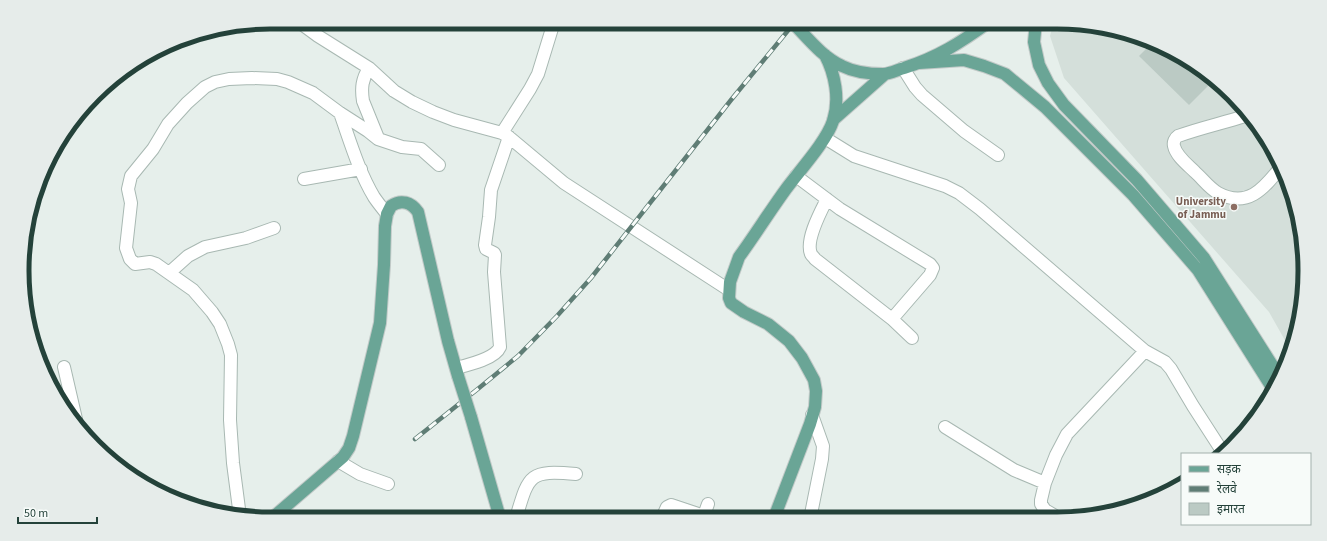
<svg xmlns="http://www.w3.org/2000/svg" width="1327" height="541" font-family="'Source Sans 3','Noto Sans Devanagari',sans-serif">
  <style>
    .built { fill: #d4dfda }
    .building { fill: #bbcac4 }
    .lines { fill: none; stroke-linecap: round; stroke-linejoin: round }
    .minor-casing { stroke: #a8b8b2; stroke-width: 14 }
    .major-casing { stroke: #c2cac8; stroke-width: 14 }
    .minor { stroke: #fff; stroke-width: 12 }
    .major { stroke: #6aa596; stroke-width: 12 }
    .rail-casing { stroke: #5f7d75; stroke-width: 4.5 }
    .rail { stroke: #f7fbf9; stroke-width: 3; stroke-dasharray: 9; stroke-linecap: butt }
    .major-bridge-casing { stroke: #c2cac8; stroke-width: 14; stroke-linecap: butt }
    .major-bridge { stroke: #6aa596; stroke-width: 12 }
    .education-dot { fill: #8d6e63; stroke: #f7fbf9; stroke-width: 1.5 }
    .labels { text-anchor: middle; stroke-width: 3; stroke-linejoin: round; paint-order: stroke }
    .education-label { font-size: 11px; font-weight: bold; fill: #785e54; stroke: #f7fbf9; text-anchor: end }
    .rim { fill: none; stroke: #24423a; stroke-width: 5 }
  </style>
  <rect width="100%" height="100%" fill="#e6efeb"/>
  <path class="built" d="M1054,22L1136,35L1220,84L1279,160L1304,254L1291,351L1269,312L1064,78L1050,36Z"/>
  <path class="building" d="M1151,44L1211,78L1214,80L1189,105L1139,56Z"/>
  <g class="lines">
    <g class="minor-casing">
      <path id="minor" d="M299,22L318,36L369,68L394,91L412,102L433,112L454,120L502,133L530,89L538,74L554,22
        M369,68C362,79 361,88 363,101L378,138
        M903,68L915,87L922,95L964,131L998,155
        M340,113C350,141 359,172 374,197C378,203 383,209 387,214
        M1245,116C1223,123 1200,128 1178,136C1175,138 1173,142 1174,146C1176,156 1188,165 1195,172C1202,178 1209,188 1218,193C1248,209 1264,188 1281,167
        M502,133L509,137L564,183L729,290
        M825,138L854,156L945,186L959,193L980,209L1145,351L1165,362L1171,369L1193,406L1224,454
        M796,176L840,209L930,264L933,268L930,275L892,319
        M304,179L361,169
        M827,199C821,211 805,240 811,254C812,256 814,257 815,259L892,319L912,338
        M169,273L188,256L205,247L246,238L274,228
        M64,367L76,419
        M456,368C468,365 495,359 500,347L494,272L495,255L494,253L486,249L485,245L489,217L491,190L509,137
        M945,427L1014,470L1045,483
        M338,461L360,474L388,484
        M238,514L239,509L233,463L230,420L231,355L228,344L220,324L212,312L193,290L156,264L150,262L135,264L130,259L126,248L131,203L128,189L131,176L153,149L168,124L187,103L205,87L215,82L229,79L252,78L277,79L288,82L313,93L340,113L368,131L378,139L402,147L421,149L439,165
        M1057,517L1045,510L1041,504V500L1045,483L1056,455L1067,434L1145,351
        M516,518C529,474 529,470 576,474
        M662,518L667,507L671,505L704,516
        M703,518L708,504
        M812,518L811,514L822,459L823,446L812,415"/>
    </g>
    <g class="major-casing">
      <path id="major" d="M792,22C807,37 822,57 842,66C854,72 870,74 883,74C890,74 897,70 904,68C938,57 960,43 989,22
        M1036,22L1034,42L1039,65L1048,83L1064,105L1137,180L1204,258L1279,376
        M919,63L964,60L984,66L1005,74L1045,107L1133,195L1198,270L1273,389
        M833,120L885,74
        M471,417L500,518
        M774,518L810,424L815,407L816,391L814,380L802,358L789,341L768,324L744,312L731,303L729,298L730,282L739,257C755,235 770,211 786,189C800,170 826,142 833,121C840,99 835,74 825,55
        M271,519L343,457L349,448L353,436L380,323L384,265L385,226L387,214L391,206C401,199 411,202 418,212L448,341L458,376"/>
    </g>
    <use href="#minor" class="minor"/>
    <use href="#major" class="major"/>
    <g class="rail-casing">
      <path id="rail" d="M415,439L479,388L518,356L557,316L591,278L731,100L795,22"/>
    </g>
    <use href="#rail" class="rail"/>
    <g class="major-bridge-casing">
      <path id="major-bridge" d="M458,376L471,417"/>
    </g>
    <use href="#major-bridge" class="major-bridge"/>
  </g>
  <circle class="education-dot" cx="1234" cy="207" r="4"/>
  <g class="labels">
    <g class="education-label">
      <text x="1226" y="205">University<tspan x="1226" dy="13">of Jammu</tspan></text>
    </g>
  </g>
  <path d="M0 0H1327V541H0ZM270 29H1057A241 241 0 0 1 1298 270V271A241 241 0 0 1 1057 512H270A241 241 0 0 1 29 271V270A241 241 0 0 1 270 29Z" fill="#e6ecea" fill-rule="evenodd"/>
  <path class="rim" d="M270 29H1057A241 241 0 0 1 1298 270V271A241 241 0 0 1 1057 512H270A241 241 0 0 1 29 271V270A241 241 0 0 1 270 29Z"/>
  <rect x="1181" y="453" width="130" height="72" fill="#f7fbf9" stroke="#a3b1ad"/>
  <rect x="1189" y="466" width="20" height="6" fill="#6aa596" stroke="#a3b1ad"/>
  <text x="1217" y="473" font-size="12" fill="#24423a">सड़क</text>
  <rect x="1189" y="486" width="20" height="6" fill="#5f7d75" stroke="#a3b1ad"/>
  <text x="1217" y="493" font-size="12" fill="#24423a">रेलवे</text>
  <rect x="1189" y="503" width="20" height="12" fill="#bbcac4" stroke="#a3b1ad"/>
  <text x="1217" y="513" font-size="12" fill="#24423a">इमारत</text>
  <path d="M18 517v6h79v-6" fill="none" stroke="#24423a" stroke-width="2"/>
  <text x="24" y="517" font-size="12" fill="#24423a" stroke="#f7fbf9" stroke-width="3" paint-order="stroke">50 m</text>
</svg>
